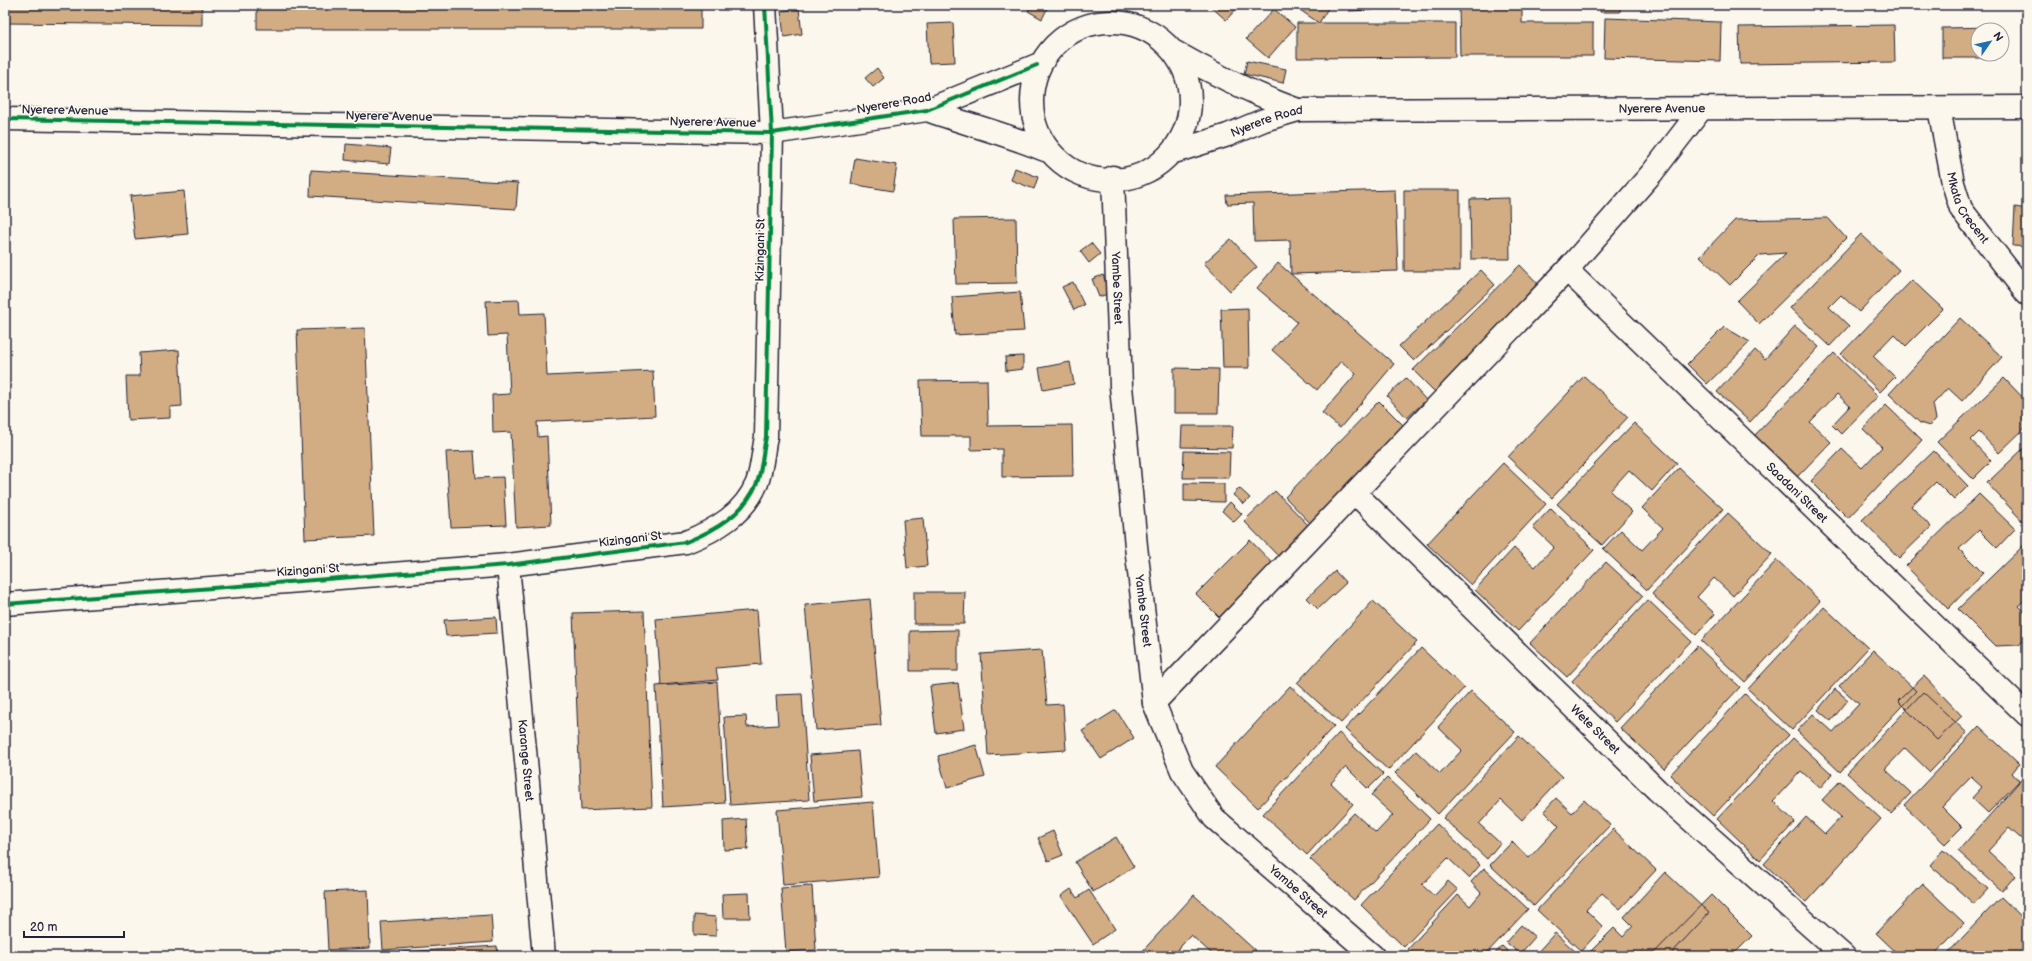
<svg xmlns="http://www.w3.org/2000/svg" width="2032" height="961" font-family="'Balsamiq Sans',sans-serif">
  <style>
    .building { fill: #d2ad84; stroke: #22223b }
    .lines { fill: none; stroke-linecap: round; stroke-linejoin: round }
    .minor-casing { stroke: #22223b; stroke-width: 25 }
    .tertiary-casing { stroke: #22223b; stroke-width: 25 }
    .secondary-casing { stroke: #22223b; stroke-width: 25 }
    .minor { stroke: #fbf7ec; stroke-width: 22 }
    .tertiary { stroke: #fbf7ec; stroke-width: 22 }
    .secondary { stroke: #fbf7ec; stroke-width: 22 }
    .cycleway-casing { stroke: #fbf7ec; stroke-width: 6 }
    .cycleway { stroke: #00873e; stroke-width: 4 }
    .labels { text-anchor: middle; stroke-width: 3.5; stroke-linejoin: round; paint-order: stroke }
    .street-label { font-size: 12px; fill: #22223b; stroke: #fbf7ec }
  </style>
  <rect width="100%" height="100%" fill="#fbf7ec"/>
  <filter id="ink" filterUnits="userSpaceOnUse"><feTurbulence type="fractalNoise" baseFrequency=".025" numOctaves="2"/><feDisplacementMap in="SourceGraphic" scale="8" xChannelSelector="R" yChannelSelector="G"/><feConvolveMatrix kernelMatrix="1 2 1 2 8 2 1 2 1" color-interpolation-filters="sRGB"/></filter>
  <g filter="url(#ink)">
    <path class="building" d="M5,5H202V25L5,23Z
      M257,5H701V29H257Z
      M1031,5H1049L1042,19L1028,11Z
      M1209,5H1240L1226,20Z
      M1303,5H1330L1319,23L1300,10Z
      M1348,5H1373V10L1349,11Z
      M1391,5H1406V9H1391Z
      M1459,5H1522V23H1593V56H1460Z
      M1601,5H1620V12H1600Z
      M799,9L802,34L784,37L781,11Z
      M1274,9L1295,27L1268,58L1246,39Z
      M1605,18L1721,22L1720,61L1604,58Z
      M953,23L955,62L929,63L927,24Z
      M1297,23H1455V57L1297,58Z
      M1894,25L1895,62L1740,64L1739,27Z
      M1995,27V30H1978V54H1996V58H1942V28Z
      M1247,61L1286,69L1283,83L1244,74Z
      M877,68L884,78L873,87L865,78Z
      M346,144L391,148L389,164L345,160Z
      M855,158L897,165L893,191L851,184Z
      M1015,168L1038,177L1034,189L1011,180Z
      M311,170L518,183L516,209L310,196Z
      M1395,190L1398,271L1291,274L1290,240L1254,241L1253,203L1227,204L1226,195Z
      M1404,190H1460V271H1404Z
      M184,191L188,234L135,239L130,196Z
      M1509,198L1510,259H1471L1470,199Z
      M2015,207L2027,209V247L2013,246Z
      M1016,218L1017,283L956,284L954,219Z
      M1828,218L1846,238L1759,324L1737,301L1786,253L1760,255L1730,285L1700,256L1735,220Z
      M1861,234L1899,270L1859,312L1841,295L1829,307L1849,326L1830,346L1790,308Z
      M1231,239L1257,267L1230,291L1204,263Z
      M1091,243L1100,254L1089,263L1080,251Z
      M1278,263L1394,364L1340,428L1322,413L1356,374L1341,361L1317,390L1272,350L1297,322L1257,288Z
      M1520,265L1545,291L1439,396L1413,370Z
      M1481,270L1495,285L1414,361L1399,346Z
      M1103,275L1110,293L1099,297L1092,279Z
      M1912,280L1943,309L1906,346L1894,334L1873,356L1895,377L1880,392L1841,354Z
      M1073,282L1084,305L1074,310L1062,287Z
      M1020,292L1024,331L955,335L952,297Z
      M519,300L520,314L544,313L547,376L653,371L655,416L537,422L538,437L547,436L551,525L516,527L511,432L493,433L492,395L510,394L507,335L488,336L486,301Z
      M1248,308L1249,368H1223L1221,309Z
      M1960,318L2002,357L1962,401L1948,388L1933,404L1936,419L1929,426L1920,423L1889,394Z
      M1795,326L1819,347L1750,422L1717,392L1755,350L1765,359Z
      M1724,327L1750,342L1707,384L1687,364Z
      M365,328L374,536L305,539L297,330Z
      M179,350L182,406L170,407V418L128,420L126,376H140L139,353Z
      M1834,353L1878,396L1841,434L1832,425L1850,406L1837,394L1810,422L1831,442L1796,478L1754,436Z
      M1023,356V369L1006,371L1005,357Z
      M1070,362L1074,384L1043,390L1039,368Z
      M1174,368L1219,369L1218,413H1174Z
      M1584,376L1628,417L1552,498L1508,457Z
      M1406,378L1426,400L1407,418L1387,396Z
      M2004,378L2027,402V426L1999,453L1979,432L1971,440L1991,461L1973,479L1937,442Z
      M987,380L988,426L1072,425L1073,476L1002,477V449L971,450V436H922L920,381Z
      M1379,401L1407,429L1312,525L1285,497Z
      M1886,405L1922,440L1848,518L1811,481L1842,449L1862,468L1882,447L1863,429Z
      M1634,423L1677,463L1652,491L1629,470L1610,491L1632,512L1602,545L1557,504Z
      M1182,426H1233L1232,448L1181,447Z
      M2027,445V526L1987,483Z
      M474,451L476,478L503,477L506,525L451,527L446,452Z
      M1184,451L1230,452L1229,478H1183Z
      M1934,451L1968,486L1954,500L1936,482L1911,506L1931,527L1899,558L1862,520Z
      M1503,463L1546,504L1471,585L1427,544Z
      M1679,468L1723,509L1647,590L1603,549L1621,530L1642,550L1663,528L1642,508Z
      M1184,483L1224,484V502L1184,501Z
      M1239,488L1250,498L1244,504L1233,495Z
      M1275,491L1311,528L1280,558L1244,521Z
      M1979,494L2015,529L1997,548L1979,530L1959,549L1983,573L1948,609L1906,566Z
      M1230,502L1242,514L1234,522L1222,511Z
      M1551,508L1594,550L1518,631L1475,590L1514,548L1535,567L1554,547L1533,527Z
      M1728,513L1772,554L1733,596L1714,578L1697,597L1715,614L1696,635L1652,594Z
      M923,518L927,566L907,568L903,520Z
      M1250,540L1276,567L1223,621L1196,594Z
      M2027,542V598L2018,606L2027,615V637L2019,645L1995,646L1958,609Z
      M1777,560L1820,601L1745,682L1701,641Z
      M1606,562L1643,596L1567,677L1530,643Z
      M1335,571L1346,583L1318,609L1307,598Z
      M914,592H965L964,624H914Z
      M870,599L881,725L816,730L805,605Z
      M1648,600L1691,641L1615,722L1572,681Z
      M1373,601L1417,642L1341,723L1297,683Z
      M1824,607L1868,648L1792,730L1748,689Z
      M757,610L761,664L716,668L718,680L661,685L656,619Z
      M644,611L652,807L581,810L573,613Z
      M496,617L497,633L446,636L444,620Z
      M958,630V671H910V631Z
      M1697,646L1740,687L1664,769L1620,728Z
      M1421,648L1464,688L1388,770L1345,729Z
      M1042,650L1047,705L1063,704L1066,750L988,755L981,654Z
      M1873,650L1916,691L1840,772L1797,731L1813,714L1833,732L1859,704L1839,686Z
      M1924,676L1962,716L1937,740L1898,701Z
      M717,682L725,803L663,807L656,686Z
      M958,683L964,729L936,733L930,686Z
      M1290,686L1334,726L1258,808L1215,767Z
      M1835,689L1848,700L1831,721L1818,710Z
      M1471,691L1515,732L1438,814L1395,773L1416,751L1440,774L1462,750L1438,727Z
      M1923,692L1967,733L1930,772L1905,748L1885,769L1911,793L1891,814L1847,773Z
      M802,694L809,800L730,805L724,717L746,716L747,727L778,725L776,695Z
      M1745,694L1789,735L1713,816L1670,775Z
      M1116,710L1134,738L1101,759L1082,731Z
      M1979,726L2019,764L2012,773L2019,781L1988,813L1972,798L1982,787L1971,777L1942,807L1962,827L1945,844L1904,805Z
      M1339,733L1383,774L1368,789L1346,767L1331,783L1353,804L1307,855L1263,814Z
      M1519,736L1562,777L1522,820L1501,800L1479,824L1500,843L1487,859L1443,818Z
      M1793,738L1832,774L1820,788L1801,771L1773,801L1795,822L1760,860L1717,819Z
      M976,745L985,777L947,788L938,756Z
      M858,751L862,797L814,801L810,755Z
      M2027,773V844L2009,828L1988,851L2015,876L2002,891L1958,851Z
      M1387,778L1430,819L1354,900L1310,859L1354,813L1376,833L1393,815L1371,795Z
      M1840,781L1881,819L1806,902L1764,864L1806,817L1825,834L1841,817L1822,800Z
      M1556,798L1572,813L1584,800L1610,825L1534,906L1490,865L1512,842L1529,858L1559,826L1544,811Z
      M873,802L879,877L783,885L777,810Z
      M746,819L748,849L724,850L723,821Z
      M1437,824L1480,865L1469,878L1448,858L1422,885L1434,896L1448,881L1458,890L1404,947L1361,905Z
      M1613,829L1656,870L1620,909L1602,893L1586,910L1603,927L1581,951L1537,910Z
      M1053,831L1063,855L1048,861L1038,838Z
      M1116,837L1134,867L1093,892L1075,862Z
      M1943,850L1988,889L1974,904L1930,865Z
      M1484,868L1528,909L1484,956H1415L1408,949L1458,895L1470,906L1481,893L1471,882Z
      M1665,872L1709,913L1669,956H1645L1641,952L1637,956H1592L1589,953L1614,928L1623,937L1633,926L1624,917Z
      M1923,884L1964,923L1933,956H1900L1876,933Z
      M812,886L816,950L786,952L781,888Z
      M1071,889L1077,898L1089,890L1115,929L1093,944L1061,896Z
      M368,890L370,948L328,950L325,892Z
      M749,893L750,918H723L722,894Z
      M1194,895L1258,953L1255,956H1209L1212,954L1191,935L1172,956H1138Z
      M1711,895L1752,936L1732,956H1651Z
      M2001,897L2025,920L2027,918V956H1945Z
      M491,915L493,942L383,950L381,922Z
      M694,915L716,917V936L694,935Z
      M1521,925L1535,937L1520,954L1506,942Z
      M1555,933L1577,953L1574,956H1534Z
      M497,946L498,956H402V952Z
      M1502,946L1513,956H1493Z
      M1772,949L1780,956H1766Z"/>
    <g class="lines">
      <g class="minor-casing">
        <g id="minor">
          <path d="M765,5L772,133"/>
          <circle cx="1111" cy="101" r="79"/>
          <path id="s1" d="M1939,108L1953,183L1961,209L2027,294"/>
          <path id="s2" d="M1113,177L1121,386L1136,546L1154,703L1182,771L1214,818L1373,956"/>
          <path id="s3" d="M1567,270L2027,715"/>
          <path id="s4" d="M1355,493L1657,790L1844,956"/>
          <path id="s5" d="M508,565L544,956"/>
          <path d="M1154,703L1567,270L1652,173L1702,108"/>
        </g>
      </g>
      <g class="tertiary-casing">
        <path id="tertiary" d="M927,110C966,124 1006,134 1045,150
          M5,119L772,133L927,110L1037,65
          M5,604L508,565L686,542C716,530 744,514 757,483C762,469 763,451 766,437L772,133"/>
      </g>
      <g class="secondary-casing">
        <g id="secondary">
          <path d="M1175,52C1215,75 1253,94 1298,110"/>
          <path id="s6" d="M1174,152L1228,135L1264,120L1298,110L2027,107"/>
        </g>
      </g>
      <use href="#minor" class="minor"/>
      <use href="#tertiary" class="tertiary"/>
      <use href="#secondary" class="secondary"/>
      <g class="cycleway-casing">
        <path id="cycleway" d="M5,119L772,133L927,110L1037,65
          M5,604L508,565L686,542C716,530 744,514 757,483C762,469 763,451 766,437L772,133L765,5"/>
      </g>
      <use href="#cycleway" class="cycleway"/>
    </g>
  </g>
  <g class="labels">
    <g class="street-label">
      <text transform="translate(894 103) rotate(-10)" y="4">Nyerere Road</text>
      <text dy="4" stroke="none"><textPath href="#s6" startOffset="495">Nyerere Avenue</textPath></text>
      <text transform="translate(65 110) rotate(1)" y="4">Nyerere Avenue</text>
      <text transform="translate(389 116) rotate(1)" y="4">Nyerere Avenue</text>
      <text dy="4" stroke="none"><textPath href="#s6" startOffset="98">Nyerere Road</textPath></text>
      <text transform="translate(713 122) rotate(1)" y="4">Nyerere Avenue</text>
      <text dy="4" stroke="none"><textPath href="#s1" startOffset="105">Mkata Crecent</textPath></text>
      <text transform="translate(760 250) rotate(-89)" y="4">Kizingani St</text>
      <text dy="4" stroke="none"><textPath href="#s2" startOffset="111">Yambe Street</textPath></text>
      <text dy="4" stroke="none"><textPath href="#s3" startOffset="320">Saadani Street</textPath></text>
      <text transform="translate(630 539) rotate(-7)" y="4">Kizingani St</text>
      <text transform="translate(308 570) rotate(-4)" y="4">Kizingani St</text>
      <text dy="4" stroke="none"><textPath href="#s2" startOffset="435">Yambe Street</textPath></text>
      <text dy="4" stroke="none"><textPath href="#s4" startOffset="337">Wete Street</textPath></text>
      <text dy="4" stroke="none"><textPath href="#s5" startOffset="196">Karange Street</textPath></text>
      <text dy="4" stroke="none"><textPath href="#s2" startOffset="770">Yambe Street</textPath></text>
    </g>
  </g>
  <rect width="2032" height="961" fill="none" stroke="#fbf7ec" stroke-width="20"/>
  <rect x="10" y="10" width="2012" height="941" fill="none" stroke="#22223b" stroke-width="1.5" filter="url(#ink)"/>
  <g transform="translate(1990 42) rotate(56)"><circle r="19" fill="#fbf7ec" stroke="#a4a2a5"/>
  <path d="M0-3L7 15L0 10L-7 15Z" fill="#1f6fb2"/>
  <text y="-6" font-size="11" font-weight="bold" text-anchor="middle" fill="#22223b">N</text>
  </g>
  <path d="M24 931v6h100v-6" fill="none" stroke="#22223b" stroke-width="2"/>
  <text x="30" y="931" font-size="12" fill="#22223b" stroke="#fbf7ec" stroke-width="3" paint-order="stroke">20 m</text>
</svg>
